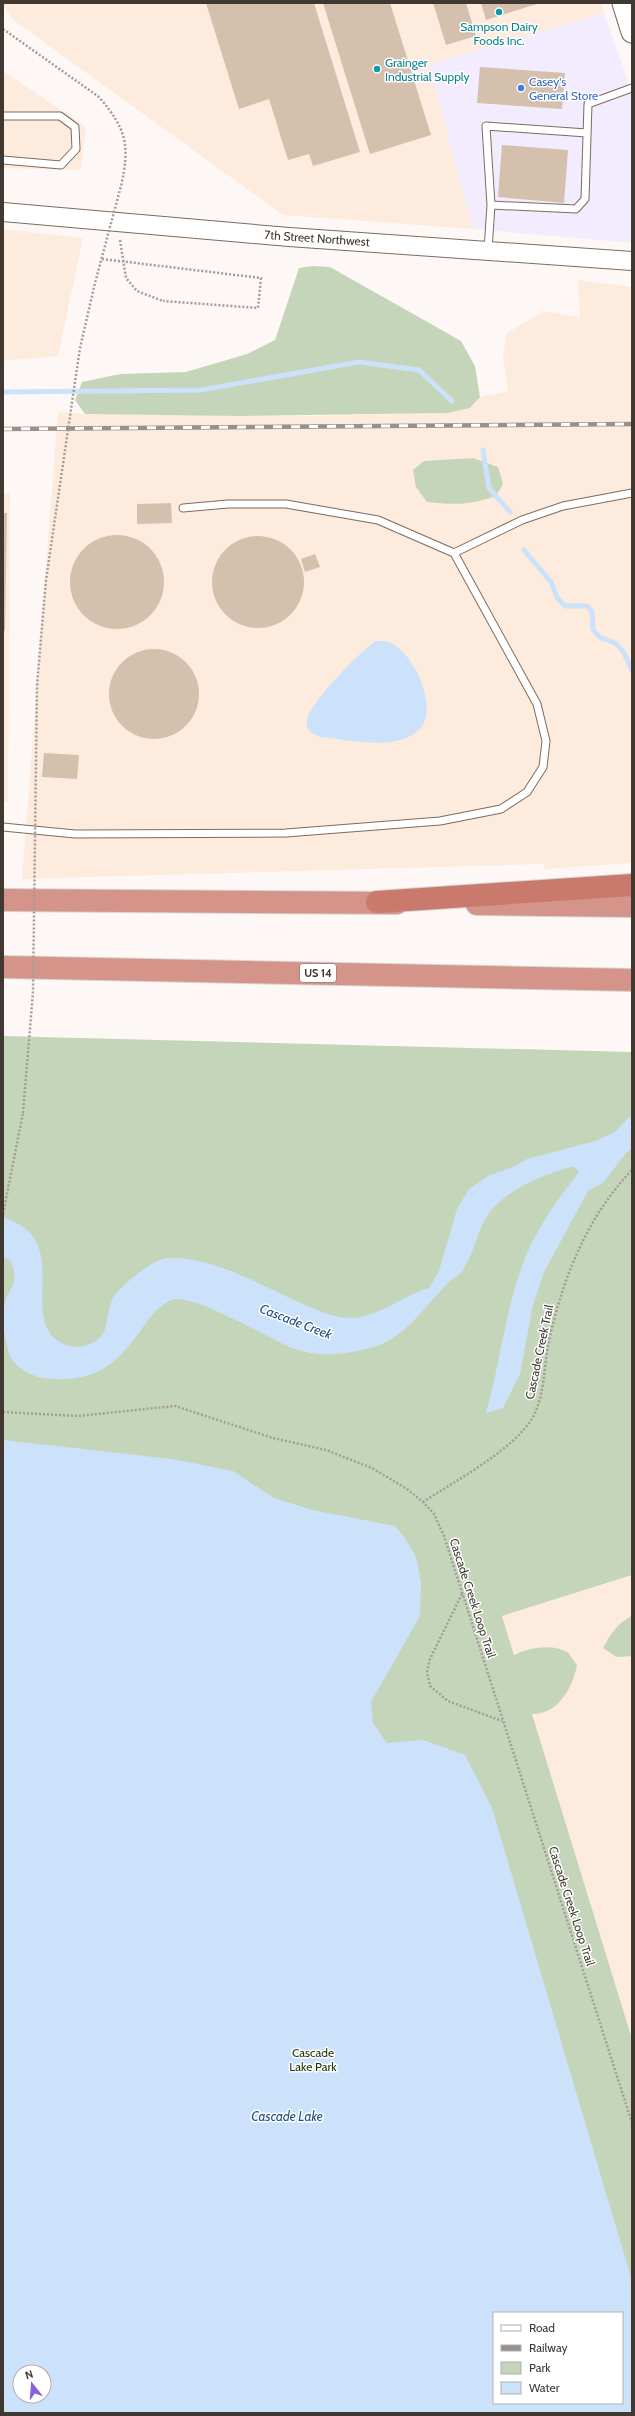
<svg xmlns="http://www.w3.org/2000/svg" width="635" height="2416" font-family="Cabin,sans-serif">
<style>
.commercial{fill:#f2ecfe}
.built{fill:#fdebde}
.green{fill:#c5d5b9;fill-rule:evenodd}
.water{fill:#cce2fa;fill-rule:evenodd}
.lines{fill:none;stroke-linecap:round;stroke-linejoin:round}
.stream{stroke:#cce2fa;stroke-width:5}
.building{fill:#d5bfad}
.service-casing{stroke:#7f6b5b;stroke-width:9}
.tertiary-casing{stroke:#7f6b5b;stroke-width:20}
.secondary-casing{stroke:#7f6b5b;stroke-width:23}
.trunk-casing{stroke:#d5d3d2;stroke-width:24}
.motorway-casing{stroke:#d5d3d2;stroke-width:24}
.path{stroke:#a39c97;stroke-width:2.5;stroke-dasharray:2 2;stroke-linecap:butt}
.service{stroke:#fff;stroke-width:7}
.tertiary{stroke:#fff;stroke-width:18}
.secondary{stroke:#fff;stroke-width:21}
.trunk{stroke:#d4948a;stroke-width:22}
.motorway{stroke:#c97a6c;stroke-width:22}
.rail-casing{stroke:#97908b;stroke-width:4.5}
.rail{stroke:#fff;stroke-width:3;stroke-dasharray:9;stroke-linecap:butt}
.path-bridge{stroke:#a39c97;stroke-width:2.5;stroke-dasharray:2 2;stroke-linecap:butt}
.culture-dot{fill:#0f9aa8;stroke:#fff;stroke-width:1.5}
.shop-dot{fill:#3f7fe0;stroke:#fff;stroke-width:1.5}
.labels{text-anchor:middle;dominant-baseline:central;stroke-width:3;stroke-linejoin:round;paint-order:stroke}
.shield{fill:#fff;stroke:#7a746f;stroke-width:1}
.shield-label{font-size:11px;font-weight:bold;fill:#413831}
.culture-label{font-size:12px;fill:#0d838f;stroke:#fff}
.shop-label{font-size:12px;fill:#366cbe;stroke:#fff;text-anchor:start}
.street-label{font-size:12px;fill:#413831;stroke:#fff}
.park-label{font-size:12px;fill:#1f3504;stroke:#fff}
.water-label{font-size:13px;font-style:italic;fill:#204f80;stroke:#fff}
</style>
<rect width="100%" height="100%" fill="#fdf8f5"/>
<!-- commercial -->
<path class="commercial" d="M604,13L632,92V243L473,229L428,65Z"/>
<!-- built -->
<path class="built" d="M3,3H601L604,13L429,65L473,229L283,215L12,19Z
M3,71L86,127L81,170L3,168Z
M3,229L83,238L58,356L3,361Z
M578,280L632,287V863L545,869L544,864L22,879L58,411L85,414L311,416L447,413L469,408L480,397L508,391L503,356L507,333L544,311L580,317Z
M3,493H10L8,802H3Z
M632,1575V2039L502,1616Z"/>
<!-- green -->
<path class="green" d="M313,266L330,267L461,341L475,366L480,397L470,408L447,413L242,416L85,414L75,400L82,382L120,374L186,372L247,354L275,340L299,268Z
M473,458L498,467L503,484L496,496C471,505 454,505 427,502L416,487L413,470L424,461Z
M3,1036L632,1052V1575L502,1616L514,1655C527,1648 553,1643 567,1652C571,1655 574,1662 577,1665C573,1687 558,1715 532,1714L632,2039V2413H3ZM494,2313H622V2403H494ZM20,2372H44V2396H20Z
M632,1616V1656L617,1657L603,1648C611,1634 617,1623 632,1616Z"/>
<!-- water -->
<path class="water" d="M376,641C380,641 387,641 391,643C414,653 440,710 419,730C415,734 405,739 400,740C378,747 343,739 320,737C312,734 305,730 307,720C310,703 360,651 376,641Z
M632,1114V1148L625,1154L603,1183L588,1191L544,1272L533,1305L520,1374L503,1408L486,1413C500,1364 505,1313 522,1266C534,1232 557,1200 579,1172L573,1166C544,1175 517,1185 495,1206C478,1223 476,1250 463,1270C460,1275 453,1278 448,1283C425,1306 406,1337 374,1347C348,1354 321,1358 295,1349C270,1340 191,1291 171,1300C154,1308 146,1324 135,1338C110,1372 85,1383 43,1378C31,1376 12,1366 9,1353C5,1338 0,1318 5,1302C12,1281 19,1286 11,1261L3,1257V1218C74,1237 19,1314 58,1341C65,1346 76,1348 84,1346C113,1339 103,1318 113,1298C121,1285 153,1259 168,1258C216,1256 268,1290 310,1307C324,1313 339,1319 354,1318C382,1315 402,1296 429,1288L439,1271L457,1209L469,1189L488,1176L513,1167L527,1159L595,1141L615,1132Z
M3,1440L172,1459L233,1471L274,1498L312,1510L395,1526L405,1538L416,1557L421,1582L420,1616L371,1702L373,1723L387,1743L423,1740L465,1755L492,1808L632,2281V2413H3ZM494,2313H622V2403H494ZM20,2372H44V2396H20Z"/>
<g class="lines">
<!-- stream -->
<path class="stream" d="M3,392L201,390L359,362L419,370L452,401
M483,450L489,488L510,512
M524,550L551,582L558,599L565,606H587L592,612L593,629L599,637L615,643L623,651L632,670"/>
</g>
<!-- building -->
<path class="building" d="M206,3H314L360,152L313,166L309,154L288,160L269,99L239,109Z
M323,3H390L431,135L370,154Z
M433,3H466L476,36L446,45Z
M481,3H540L486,20Z
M480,67L565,73L562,109L477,103Z
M502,145L568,150L564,203L498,197Z
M171,503L172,523L137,524V504Z
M3,513H7L5,631H3Z
M70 582a47 47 0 1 1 94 0a47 47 0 1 1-94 0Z
M212 582a46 46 0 1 1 92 0a46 46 0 1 1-92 0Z
M315,554L320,567L305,572L301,559Z
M109 694a45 45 0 1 1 90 0a45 45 0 1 1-90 0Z
M44,753L79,755L77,779L42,777Z"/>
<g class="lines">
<!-- service casing -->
<g class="service-casing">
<path id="service" d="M3,116H60L75,127L76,149L61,165L3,160
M491,205L486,126L587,133
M488,250L491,205L576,209L585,199L588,104L632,88
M454,553L522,520L563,506L632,493
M3,827L75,834L286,833L440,821L501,809L527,792L543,767L546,741L537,704L454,553L378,520L286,504H228L183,508"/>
</g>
<!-- tertiary casing -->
<g class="tertiary-casing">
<path id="tertiary" d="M3,212L289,237L632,261"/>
</g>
<!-- secondary casing -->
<g class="secondary-casing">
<path id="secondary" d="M623,3L632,32"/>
</g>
<!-- trunk casing -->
<g class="trunk-casing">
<path id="trunk" d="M3,900L397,903
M477,904L632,906
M3,967L632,980"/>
</g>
<!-- motorway casing -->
<g class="motorway-casing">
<path id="motorway" d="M377,902L632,885"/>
</g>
<!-- path -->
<path class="path" d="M3,29L99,97C127,130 130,145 121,186
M120,240L126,278L137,291L163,301
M3,1214L23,1113
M3,1412L78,1416L175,1406L273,1438L326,1450L372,1468L407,1489L423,1502L434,1514L444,1536L632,2123
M423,1502C455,1481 514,1450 533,1417C544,1396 544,1370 548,1346C561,1282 586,1218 632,1170
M462,1594L430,1659L427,1672L430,1686L448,1701L502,1721"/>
<!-- service -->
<use href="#service" class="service"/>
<!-- tertiary -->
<use href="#tertiary" class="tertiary"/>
<!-- secondary -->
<use href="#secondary" class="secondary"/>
<!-- trunk -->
<use href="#trunk" class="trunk"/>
<!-- motorway -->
<use href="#motorway" class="motorway"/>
<!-- rail casing -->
<g class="rail-casing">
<path id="rail" d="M3,429L632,424"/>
</g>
<!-- rail -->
<use href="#rail" class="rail"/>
<!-- path-bridge -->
<path class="path-bridge" d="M102,259L261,278L258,308L163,301
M23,1113L33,992L37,685L46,580L80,348L95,283L121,186"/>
</g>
<!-- markers -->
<g class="culture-dot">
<circle cx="499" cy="12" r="4"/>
<circle cx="377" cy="69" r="4"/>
</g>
<circle class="shop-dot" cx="521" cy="88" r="4"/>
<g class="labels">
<!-- shield labels -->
<rect class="shield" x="300" y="964" width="36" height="18" rx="3"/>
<g class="shield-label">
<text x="318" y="973">US 14</text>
</g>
<!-- culture labels -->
<g class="culture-label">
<text x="499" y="26">Sampson Dairy<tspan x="499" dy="14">Foods Inc.</tspan></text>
<text x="385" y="62" text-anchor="start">Grainger<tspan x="385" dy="14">Industrial Supply</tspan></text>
</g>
<!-- shop labels -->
<g class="shop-label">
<text x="529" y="81">Casey's<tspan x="529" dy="14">General Store</tspan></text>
</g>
<!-- street labels -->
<g class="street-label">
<text transform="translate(317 238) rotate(4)">7th Street Northwest</text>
<text transform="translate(539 1352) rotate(-78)">Cascade Creek Trail</text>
<text transform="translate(473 1598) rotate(72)">Cascade Creek Loop Trail</text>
<text transform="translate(572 1906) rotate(72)">Cascade Creek Loop Trail</text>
</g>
<!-- park labels -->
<g class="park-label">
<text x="313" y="2052">Cascade<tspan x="313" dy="14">Lake Park</tspan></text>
</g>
<!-- water labels -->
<g class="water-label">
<text transform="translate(296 1321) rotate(21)">Cascade Creek</text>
<text x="287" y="2116">Cascade Lake</text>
</g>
</g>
<!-- border -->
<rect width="635" height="2416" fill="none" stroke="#413831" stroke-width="8"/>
<!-- legend -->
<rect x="493" y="2312" width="130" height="92" fill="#ffffff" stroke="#b3afad"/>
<rect x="501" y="2325" width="20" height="6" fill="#ffffff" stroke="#b3afad"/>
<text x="529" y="2332" font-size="12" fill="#413831">Road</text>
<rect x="501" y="2345" width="20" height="6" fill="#97908b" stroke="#b3afad"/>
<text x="529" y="2352" font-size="12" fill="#413831">Railway</text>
<rect x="501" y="2362" width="20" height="12" fill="#c5d5b9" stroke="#b3afad"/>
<text x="529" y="2372" font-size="12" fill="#413831">Park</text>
<rect x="501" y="2382" width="20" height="12" fill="#cce2fa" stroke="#b3afad"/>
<text x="529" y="2392" font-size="12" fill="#413831">Water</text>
<!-- north arrow -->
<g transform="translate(32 2384) rotate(343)"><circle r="19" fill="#ffffff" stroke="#b3afad"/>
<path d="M0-3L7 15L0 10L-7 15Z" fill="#8961dc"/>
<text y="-6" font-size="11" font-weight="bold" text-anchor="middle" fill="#413831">N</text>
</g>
</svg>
